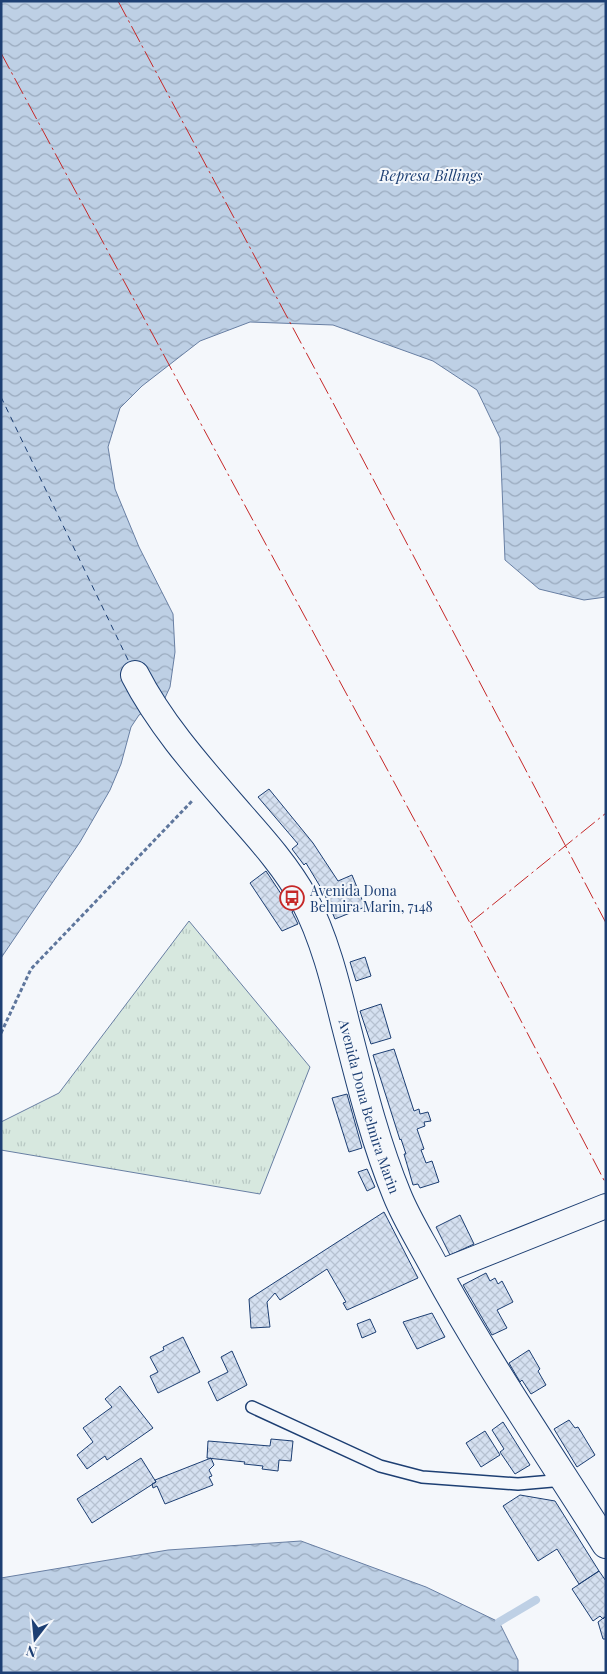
<svg xmlns="http://www.w3.org/2000/svg" width="607" height="1674" font-family="'Playfair Display',serif">
<style>
.grass{fill:url(#grass-tufts);stroke:#687fa3}
.water{fill:url(#water-waves);stroke:#687fa3}
.lines{fill:none;stroke-linecap:round;stroke-linejoin:round}
.stream{stroke:#bed0e5;stroke-width:8}
.ferry{stroke:#1d3f73;stroke-width:1;stroke-dasharray:6 5;stroke-linecap:butt}
.building{fill:url(#building-cross-hatch);stroke:#1d3f73}
.service-casing{stroke:#1d3f73;stroke-width:14}
.minor-casing{stroke:#1d3f73;stroke-width:26}
.secondary-casing{stroke:#1d3f73;stroke-width:30}
.path{stroke:#5e769c;stroke-width:3;stroke-dasharray:4 2.5;stroke-linecap:butt}
.service{stroke:#f4f7fb;stroke-width:11}
.minor{stroke:#f4f7fb;stroke-width:24}
.secondary{stroke:#f4f7fb;stroke-width:28}
.power{stroke:#c62828;stroke-width:1;stroke-dasharray:18 4 2.5 4;stroke-linecap:butt}
.labels{text-anchor:middle;dominant-baseline:central;stroke-width:4;stroke-linejoin:round;paint-order:stroke}
.poi-label{font-size:14px;fill:#1d3f73;stroke:#f4f7fb;text-anchor:start}
.street-label{font-size:14px;fill:#1d3f73;stroke:#f4f7fb}
.water-label{font-size:15px;font-style:italic;fill:#1d3f73;stroke:#f4f7fb}
</style>
<defs>
<pattern id="grass-tufts" width="24" height="20" patternUnits="userSpaceOnUse" patternTransform="scale(1.25)"><rect width="24" height="20" fill="#d7e8df"/><path d="M3 7l-1-3M5 7V3M7 7l1-3M15 17l-1-3M17 17v-4M19 17l1-3" fill="none" stroke="#b8c8c3"/></pattern>
<pattern id="water-waves" width="16" height="10" patternUnits="userSpaceOnUse" patternTransform="scale(1.25)"><rect width="16" height="10" fill="#bed0e5"/><path d="M0 5q4-4 8 0t8 0" fill="none" stroke="#9aaabe"/></pattern>
<pattern id="building-cross-hatch" width="8" height="8" patternUnits="userSpaceOnUse" patternTransform="scale(1.25)"><rect width="8" height="8" fill="#d5e0f0"/><path d="M0 0l8 8M0 8l8-8" fill="none" stroke="#b6c1d1"/></pattern>
</defs>
<rect width="100%" height="100%" fill="#f4f7fb"/>
<!-- grass -->
<path class="grass" d="M189,921L310,1067L260,1194L1,1150V1122L59,1093Z"/>
<!-- water -->
<path class="water" d="M1,1H606V597L584,600L539,589L505,560L500,438L477,390L433,361L333,325L250,322L200,341L142,386L120,408L108,447L115,489L139,547L173,614L175,652L170,687L164,700L139,715L131,727L121,764L110,790L80,842L1,958Z
M301,1541L426,1587L499,1622L518,1660V1673H1V1578L168,1550Z"/>
<g class="lines">
<!-- stream -->
<path class="stream" d="M499,1622L536,1600"/>
<!-- ferry -->
<path class="ferry" d="M1,397L129,662"/>
</g>
<!-- building -->
<path class="building" d="M269,789L313,843L338,881L352,875L365,907L335,919L324,893L306,863L304,865L292,849L298,844L258,797Z
M266,871L293,912H292L298,924L282,931L250,883Z
M365,957L371,976L356,981L350,962Z
M381,1004L391,1038L371,1044L360,1011Z
M394,1049L414,1111L419,1109L420,1114L428,1112L431,1121L424,1122L425,1126L417,1129L424,1149L421,1150L426,1163L432,1161L439,1182L420,1188L418,1184L413,1185L404,1154H406L401,1139L400,1140L373,1055Z
M347,1094L362,1148L349,1152L332,1098Z
M367,1169L375,1187L367,1191L358,1172Z
M384,1212L418,1278L347,1310L343,1303L346,1302L327,1269L280,1300L275,1293L267,1302L270,1327L251,1328L249,1299Z
M460,1215L474,1244L450,1255L436,1227Z
M486,1273L490,1281L495,1278L498,1284L502,1281L513,1302L497,1310L507,1328L492,1335L463,1285Z
M432,1313L445,1337L417,1349L403,1322Z
M370,1319L376,1332L362,1338L357,1324Z
M183,1337L200,1372L158,1393L150,1376L158,1372L150,1357L164,1350L163,1347Z
M529,1350L540,1369L538,1371L546,1385L531,1394L522,1380L520,1382L509,1363Z
M232,1351L247,1385L217,1401L208,1382L228,1372L221,1357Z
M120,1386L153,1428L107,1460L105,1456L87,1469L77,1455L93,1442L83,1428L112,1407L105,1399Z
M569,1420L575,1428L578,1427L595,1455L577,1467L554,1429Z
M503,1422L530,1465L515,1474L500,1452L504,1449L492,1430Z
M485,1431L500,1455L481,1467L466,1443Z
M271,1439L293,1441L291,1461L279,1460L278,1471L262,1469L263,1466L244,1464L245,1462L207,1458L208,1441L270,1446Z
M141,1458L156,1482L92,1523L77,1499Z
M211,1458L214,1465L209,1470L212,1476L209,1477L213,1485L165,1504L157,1486L153,1488L152,1484L156,1482L155,1480Z
M520,1495L555,1501L599,1571L579,1584L557,1549L538,1561L503,1506Z
M599,1571L606,1581V1616L603,1619L600,1616L593,1621L572,1589Z
M606,1616V1639H603L598,1622Z"/>
<g class="lines">
<!-- service casing -->
<g class="service-casing">
<path id="service" d="M252,1407L380,1466L422,1477L518,1484L564,1480"/>
</g>
<!-- minor casing -->
<g class="minor-casing">
<path id="minor" d="M438,1273L606,1206"/>
</g>
<!-- secondary casing -->
<g class="secondary-casing">
<g id="secondary">
<path id="s1" d="M135,675C161,726 202,771 240,815C263,841 287,868 304,899C324,937 335,981 345,1022C360,1080 374,1139 397,1195C407,1220 422,1243 434,1266C486,1362 548,1452 606,1544"/>
</g>
</g>
<!-- path -->
<path class="path" d="M1,1033L31,969L193,800"/>
<!-- service -->
<use href="#service" class="service"/>
<!-- minor -->
<use href="#minor" class="minor"/>
<!-- secondary -->
<use href="#secondary" class="secondary"/>
<!-- power -->
<path class="power" d="M118,1L339,414L606,923
M1,53L470,923L606,1184
M470,923L606,813"/>
</g>
<!-- icons -->
<defs>
<g id="bus-ring" transform="scale(1.25)"><circle r="9.5" fill="#f4f7fb" stroke="#c62828" stroke-width="1.5"/><path d="M-5-6H5V4H4V6H2V4H-2V6H-4V4H-5ZM-3.5-4V0h7V-4ZM-3.5 1.2v1.5H-2V1.2ZM2 1.2v1.5H3.5V1.2Z" fill="#c62828"/></g>
</defs>
<g fill-rule="evenodd">
<use href="#bus-ring" x="292" y="898"/>
</g>
<g class="labels">
<!-- poi labels -->
<g class="poi-label">
<text x="310" y="890">Avenida Dona<tspan x="310" dy="16">Belmira Marin, 7148</tspan></text>
</g>
<!-- street labels -->
<g class="street-label">
<text stroke="none"><textPath href="#s1" startOffset="499">Avenida Dona Belmira Marin</textPath></text>
</g>
<!-- water labels -->
<g class="water-label">
<text x="431" y="175">Represa Billings</text>
</g>
</g>
<!-- border -->
<rect width="607" height="1674" fill="none" stroke="#1d3f73" stroke-width="5"/>
<!-- north arrow -->
<g transform="translate(35 1639) rotate(196)" stroke="#f4f7fb" stroke-width="4" paint-order="stroke">
<path d="M0-4L9 19L0 12L-9 19Z" fill="#1d3f73"/>
<text y="-8" font-size="14" font-weight="bold" text-anchor="middle" fill="#1d3f73">N</text>
</g>
</svg>
